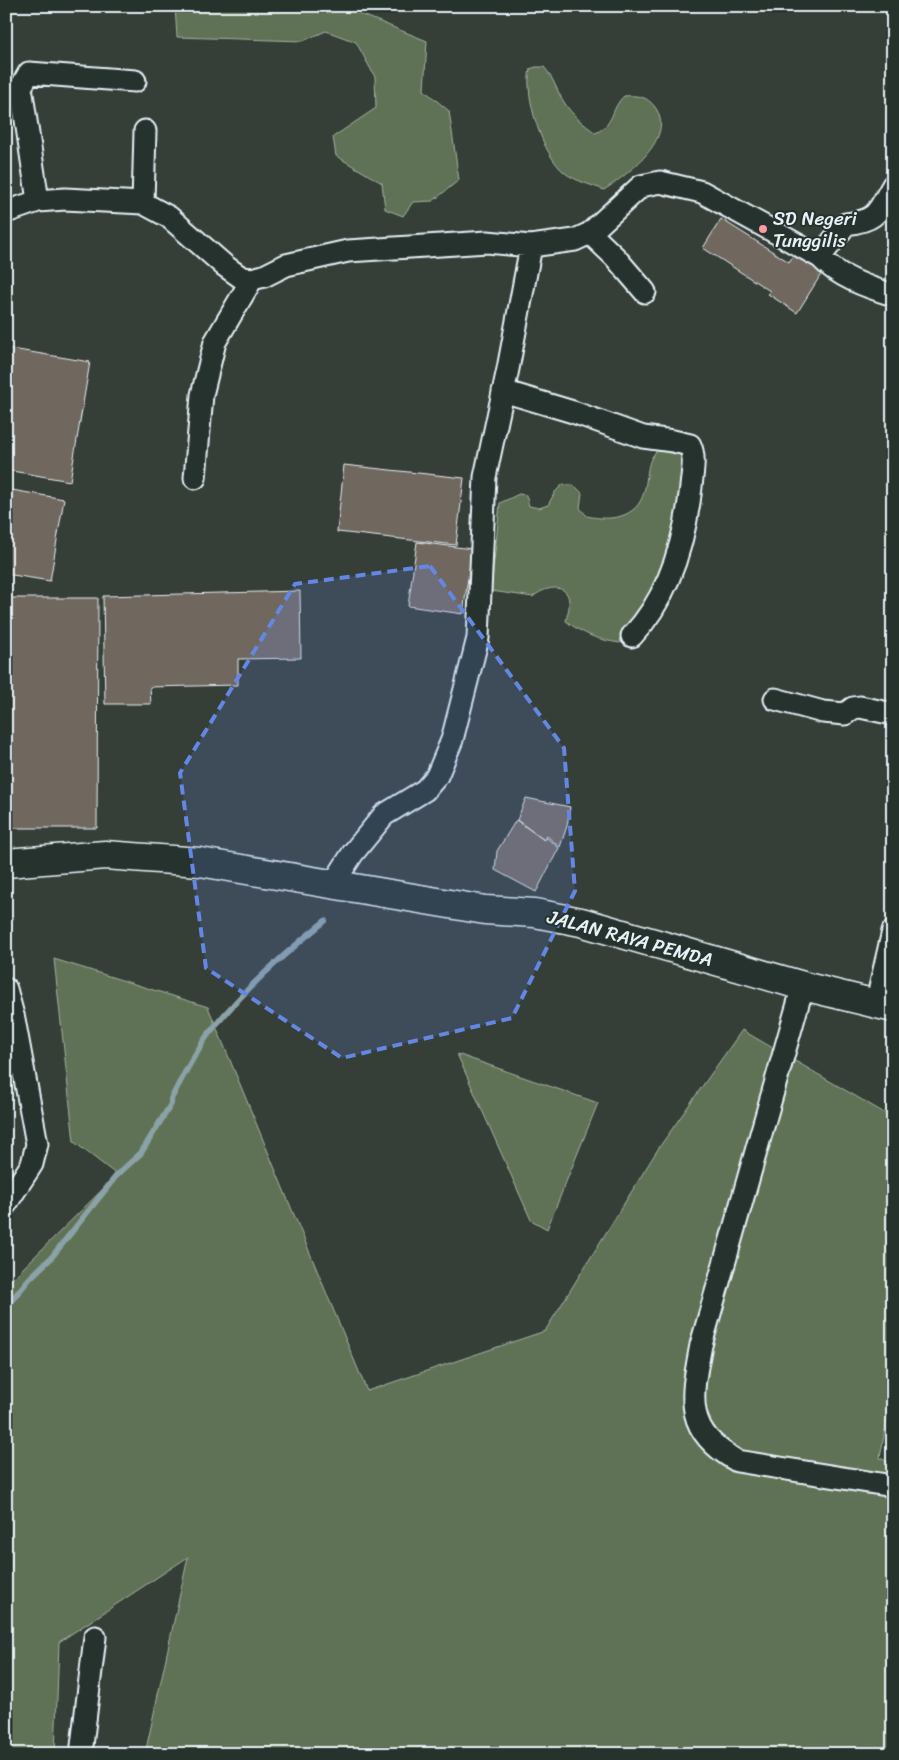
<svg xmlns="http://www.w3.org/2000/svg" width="899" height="1760" font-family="Sriracha,sans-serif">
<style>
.green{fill:#617254;stroke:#a4b2a6}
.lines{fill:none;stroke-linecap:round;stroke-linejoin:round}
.stream{stroke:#8aa2a8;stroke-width:6}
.building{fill:#70685f;stroke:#e8f1f8}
.minor-casing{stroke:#e8f1f8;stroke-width:25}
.secondary-casing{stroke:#e8f1f8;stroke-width:31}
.minor{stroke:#26332d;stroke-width:21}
.secondary{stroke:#26332d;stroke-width:28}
.marked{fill:#6487e3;fill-opacity:0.2;stroke:#6487e3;stroke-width:4;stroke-dasharray:10 6;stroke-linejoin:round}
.poi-dot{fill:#ff9aa2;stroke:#26332d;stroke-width:2}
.labels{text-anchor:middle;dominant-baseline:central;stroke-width:4;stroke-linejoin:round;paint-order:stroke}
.poi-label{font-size:19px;fill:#e8f1f8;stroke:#26332d;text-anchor:start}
.street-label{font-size:19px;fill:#e8f1f8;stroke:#26332d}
</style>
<rect width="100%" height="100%" fill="#353e37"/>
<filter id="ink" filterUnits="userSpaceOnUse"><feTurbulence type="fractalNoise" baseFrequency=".02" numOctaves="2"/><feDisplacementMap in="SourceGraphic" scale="10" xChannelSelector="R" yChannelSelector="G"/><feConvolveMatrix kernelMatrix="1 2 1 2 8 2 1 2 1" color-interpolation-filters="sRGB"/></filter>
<g filter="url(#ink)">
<!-- green -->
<path class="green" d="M175,6H350L358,13L427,41L424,90L449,111L459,180L433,201L413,202L403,216L385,209L382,183L336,156L333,137L376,108L375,77L356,42L326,31L303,41L177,37Z
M536,67H544C554,78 556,90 564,102C571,114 584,125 596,133C616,122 610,109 624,96C637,95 647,96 655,107C677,138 628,174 604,190C592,185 575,181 565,173C542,155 524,96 530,69Z
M668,443L684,444L690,492L651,613L620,643C599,640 584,635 566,621C567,615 570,607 569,601C567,581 542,588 533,597L491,591L500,503L519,494L526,495L529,506L539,508L548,505L555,492L563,484L575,486L582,493L580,508L587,516C609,521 637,519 644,492C650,469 644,456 668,443Z
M54,959L208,1007L367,1391L545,1331L658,1149L742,1030L893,1118V1384L880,1458L893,1464V1754H145L188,1557L59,1642L55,1754H6V1285L117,1175L74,1142Z
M457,1054L598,1103L547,1229L531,1220Z"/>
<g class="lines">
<!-- stream -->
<path class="stream" d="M6,1307L30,1278L51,1258L117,1175L141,1153L171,1104V1099C182,1078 193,1056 207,1036C241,992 281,956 325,921"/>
</g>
<!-- building -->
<path class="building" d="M721,219L789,262L797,250L825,268L797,313L768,294L770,291L703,248Z
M6,348L90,362L70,481L6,470Z
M344,465L464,478L456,545L337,532Z
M6,489L64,499L50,581L6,574Z
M417,542L472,549L463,614L408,606Z
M300,591L301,658L238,659V685L150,687L151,704H105L103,596Z
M6,598H98L97,828H11V798H6Z
M526,798L570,807L567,826L560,847L547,836L544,840L517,820Z
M516,820L544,840L547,838L559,848L536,892L495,870L497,851Z"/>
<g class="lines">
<!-- minor casing -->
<g class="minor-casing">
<path id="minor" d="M38,201L21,87L29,73L135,81
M143,203L145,131
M6,212L38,201L65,199L143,203L169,217L225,266L242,278L252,279L264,276L286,265L348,251L487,242L531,246L575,240L590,233L641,186L660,182L702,192L820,257C838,277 867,287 893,295
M590,233L615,257L645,292
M820,257L846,224C879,220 877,212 893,185
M503,391L573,412L643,437L673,441L690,445C696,458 692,474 691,487C685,540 669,597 632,636
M195,478L202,395L215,342L252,279
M775,699L823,712L845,714L853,708L860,707L893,714
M333,884L353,853L384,815L425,790L437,776L452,740L478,638L485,477L508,369L531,246
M803,986L701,1345C691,1398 683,1430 737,1461L893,1486
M6,989L14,1019L37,1144L32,1164L6,1204
M876,1005L893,931
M81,1754L95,1637"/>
</g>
<!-- secondary casing -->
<g class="secondary-casing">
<path id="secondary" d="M6,863L105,855L200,862L485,910L535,913L581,922L803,986L893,1008"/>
</g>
<!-- minor -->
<use href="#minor" class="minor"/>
<!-- secondary -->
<use href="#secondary" class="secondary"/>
</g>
</g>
<!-- marked area -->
<path class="marked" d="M430,566L564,748L575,891L512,1018L342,1058L206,968L180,773L295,584Z"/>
<!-- markers -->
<circle class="poi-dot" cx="763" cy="229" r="5"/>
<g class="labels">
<!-- poi labels -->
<g class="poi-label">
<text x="773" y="218">SD Negeri<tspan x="773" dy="22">Tunggilis</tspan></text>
</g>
<!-- street labels -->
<g class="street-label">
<text transform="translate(630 938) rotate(15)">JALAN RAYA PEMDA</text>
</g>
</g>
<!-- margin -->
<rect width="899" height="1760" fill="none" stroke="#26332d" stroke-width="25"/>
<rect x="12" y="12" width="874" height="1735" fill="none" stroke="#e8f1f8" stroke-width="2" filter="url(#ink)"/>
</svg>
